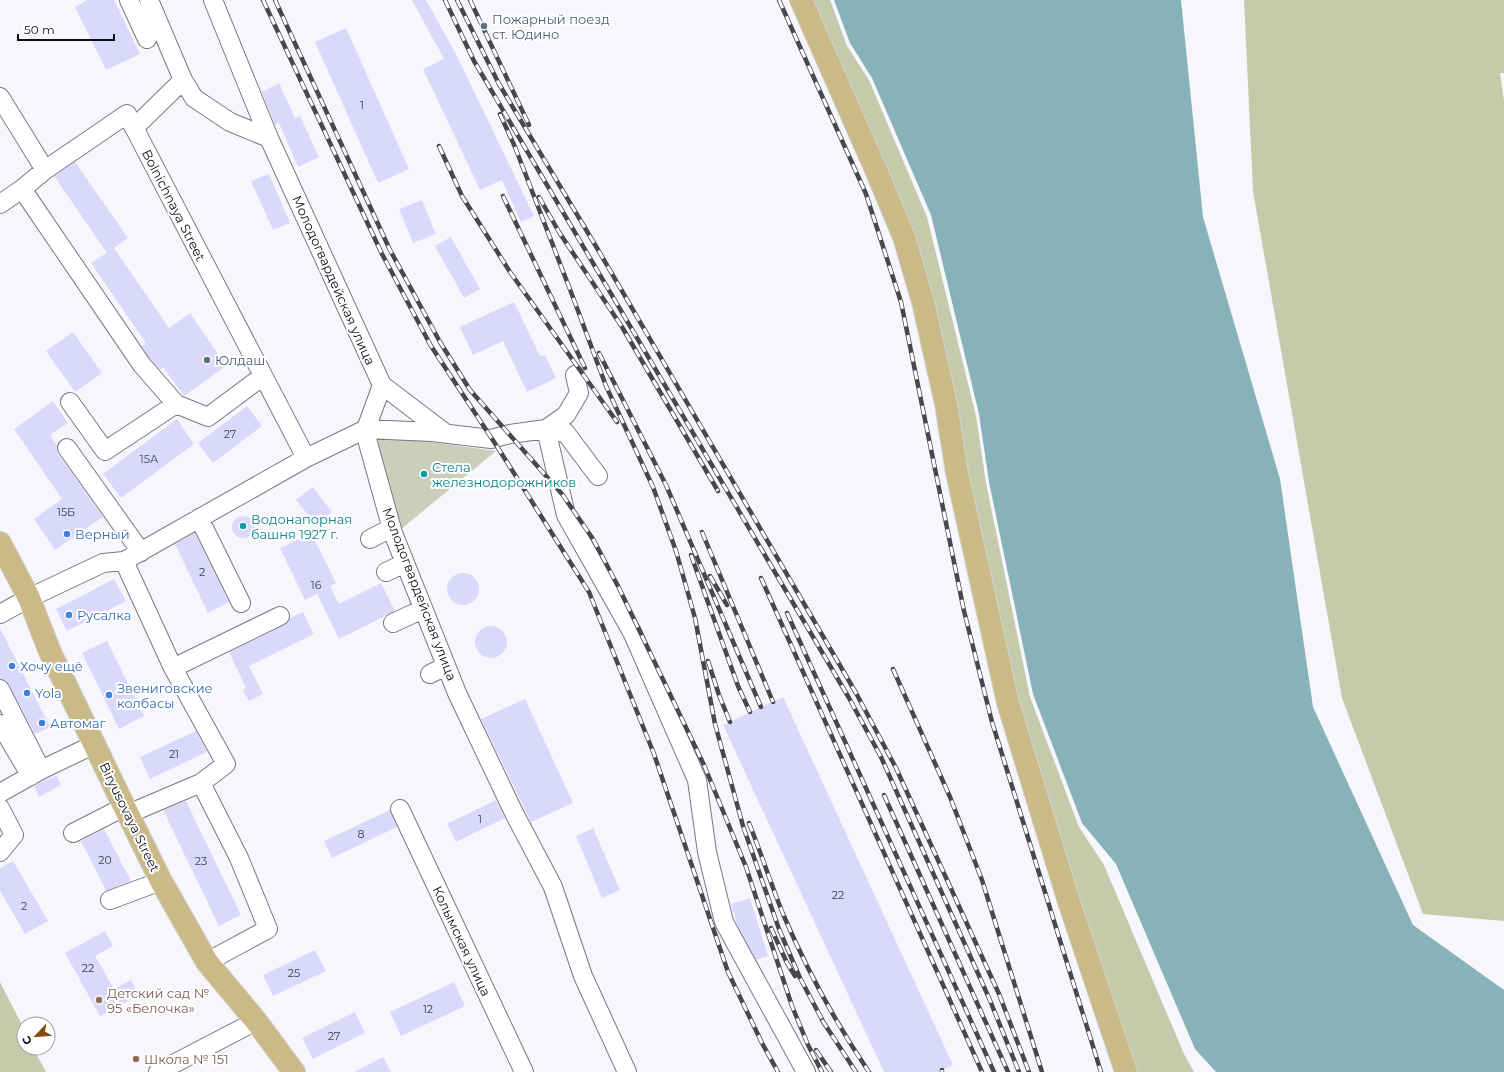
<svg xmlns="http://www.w3.org/2000/svg" width="1504" height="1072" font-family="Montserrat,sans-serif">
<style>
.green{fill:#cacfba}
.forest{fill:#c3cbaa}
.water{fill:#88b2b9}
.building{fill:#dbd9fb}
.lines{fill:none;stroke-linecap:round;stroke-linejoin:round}
.minor-casing{stroke:#7a7687;stroke-width:20}
.major-casing{stroke:#d4d3d5;stroke-width:24}
.minor{stroke:#fff;stroke-width:18}
.major{stroke:#caba88;stroke-width:22}
.rail-casing{stroke:#48474e;stroke-width:4.5}
.rail{stroke:#fff;stroke-width:3;stroke-dasharray:9;stroke-linecap:butt}
.service-dot{fill:#5c6f8a;stroke:#fff;stroke-width:1.5}
.culture-dot{fill:#0f9aa8;stroke:#fff;stroke-width:1.5}
.shop-dot{fill:#3f7fe0;stroke:#fff;stroke-width:1.5}
.education-dot{fill:#8d6e63;stroke:#fff;stroke-width:1.5}
.labels{text-anchor:middle;dominant-baseline:central;stroke-width:4;stroke-linejoin:round;paint-order:stroke}
.number-label{font-size:11px;fill:#41404d}
.service-label{font-size:13px;fill:#4e5e75;stroke:#fff;text-anchor:start}
.street-label{font-size:13px;fill:#0e0d13;stroke:#fff}
.culture-label{font-size:13px;fill:#0d838f;stroke:#fff;text-anchor:start}
.shop-label{font-size:13px;fill:#366cbe;stroke:#fff;text-anchor:start}
.education-label{font-size:13px;fill:#785e54;stroke:#fff;text-anchor:start}
</style>
<rect width="100%" height="100%" fill="#f7f6fd"/>
<!-- green -->
<path class="green" d="M387,436L496,451L400,530L377,442L381,438Z"/>
<!-- forest -->
<path class="forest" d="M812,0H830L847,46L869,80L927,217L976,416L986,483L1030,697L1079,827L1104,865L1184,1054L1194,1072H1137L1134,1065L1078,899L1016,701L912,235L885,163Z
M1244,0H1504V73H1500L1504,101V921L1423,914L1342,698L1253,191Z
M0,982L24,1029V1048H33L46,1072H0Z"/>
<!-- water -->
<path class="water" d="M834,0H1181L1203,217L1280,479L1313,707L1413,925L1504,990V1072H1216L1195,1049L1116,864L1082,823L1033,694L989,482L979,414L931,215L872,78L850,43Z"/>
<!-- building -->
<path class="building" d="M87,0H114L140,54L106,70L75,7Z
M412,0H426L457,56L534,216L521,222L502,180L480,190L423,69L444,59Z
M346,28L409,169L378,183L315,42Z
M279,83L295,118L300,116L319,157L298,167L279,123L275,125L262,92Z
M75,162L128,238L107,253L54,176Z
M269,174L290,223L273,230L251,181Z
M422,200L436,234L413,243L399,209Z
M451,237L480,289L464,298L435,246Z
M114,248L169,328L190,313L226,366L184,396L163,367L160,370L150,359L142,346L146,343L91,263Z
M514,302L540,356L545,355L556,378L527,392L503,341L473,355L460,327Z
M73,332L102,373L75,392L46,351Z
M53,401L68,423L50,435L57,446L58,454L103,517L55,550L34,519L62,499L14,429Z
M247,406L262,426L213,463L198,443Z
M177,419L194,444L121,498L103,474Z
M313,487L332,512L316,525L296,500Z
M232 527a11 11 0 1 1 22 0a11 11 0 1 1-22 0Z
M195,533L229,602L208,613L175,544Z
M311,533L336,583L330,586L339,604L381,583L395,611L339,639L317,594L305,600L280,548Z
M447 589a16 16 0 1 1 32 0a16 16 0 1 1-32 0Z
M114,579L126,601L67,631L56,609Z
M303,612L314,634L249,666L263,694L249,701L243,690L246,688L229,652L285,625L288,622L290,618Z
M475 642a16 16 0 1 1 32 0a16 16 0 1 1-32 0Z
M0,628L50,727L35,734L9,684L5,680L0,679Z
M107,641L144,716L119,729L82,653Z
M783,697L953,1065L938,1072H884L723,725Z
M525,699L573,803L531,822L481,719Z
M196,731L207,752L150,779L140,757Z
M56,775L61,785L39,797L34,786Z
M496,800L505,818L456,842L447,824Z
M186,801L241,915L219,926L163,810Z
M390,810L397,827L332,858L324,841Z
M593,828L620,890L602,898L576,836Z
M104,829L131,881L106,891L81,841Z
M13,861L48,921L25,934L0,891V868Z
M750,898L768,956L756,960L737,924L731,904Z
M105,931L113,946L95,956L114,989L131,980L139,995L100,1016L65,953Z
M315,950L326,971L273,996L263,975Z
M454,982L465,1006L401,1036L390,1012Z
M355,1012L365,1033L313,1059L302,1038Z
M383,1057L391,1072H354Z"/>
<g class="lines">
<!-- minor casing -->
<g class="minor-casing">
<path id="minor" d="M129,0L147,39
M149,0L183,80L194,98L230,122L269,138
M213,0L269,138L382,385L366,429L368,443L393,533L457,693L514,813L553,887L583,976L627,1072
M0,97L45,170L127,114L306,458
M134,128L183,80
M45,170L22,189L142,365L176,404L208,417L263,376
M0,204L22,189
M382,385L445,433
M70,402L105,451L176,404
M546,429L566,515L632,632L697,780L707,852L724,922L806,1072
M546,429L566,415L579,393L575,375
M67,448L141,552
M199,518L241,603
M370,539L391,528
M124,561L173,668L280,616
M386,572L405,563
M0,614L29,598L103,563L124,561L306,458L366,429L432,432L491,439L510,434L546,429L565,432L598,476
M393,623L423,609
M173,668L226,764L201,783L239,858L268,929L207,962
M430,674L446,666
M0,689L41,770
M0,724L31,776
M0,793L41,770L95,744
M0,808L14,835L0,852
M400,809L524,1072
M128,814L201,783
M73,833L124,807
M110,900L161,881
M158,1072L256,1021"/>
</g>
<!-- major casing -->
<g class="major-casing">
<path id="major" d="M801,0L876,170L904,237L923,302L946,404L957,473L1008,703L1069,902L1126,1072
M0,543L29,598L50,652L122,802L161,881L207,962L256,1021L294,1072"/>
</g>
<!-- minor -->
<use href="#minor" class="minor"/>
<!-- major -->
<use href="#major" class="major"/>
<!-- rail casing -->
<g class="rail-casing">
<path id="rail" d="M263,0L382,254L431,346L498,448L589,592L654,754L728,972L762,1043L778,1072
M275,0L390,250L440,342L470,390L562,494L593,539L619,588L704,765L746,867L792,1006L808,1045L822,1072
M445,0L474,61L849,698L881,757L989,998L1019,1072
M457,0L499,84L597,248L856,693L896,768L999,994L1029,1072
M470,0L529,125
M779,0L866,194L901,302L964,611L992,722L1101,1072
M500,114L515,147L571,292L606,386L653,487L676,551L695,618L715,724L743,826L779,929L800,978L825,1025
M439,146L462,196L510,272L617,422
M503,196L585,368
M539,197L559,232L622,327L718,491
M599,353L666,485L761,707
M702,532L773,702
M691,555L738,686L750,712
M710,576L727,605
M761,578L982,1072
M787,613L994,1072
M708,661L719,695L730,722
M893,669L950,797L982,880L1042,1072
M884,795L1008,1072
M749,823C761,853 771,884 783,914C807,970 835,1022 869,1072
M771,928L787,963L795,976
M822,1020L856,1072
M816,1050L831,1072
M942,1070V1072"/>
</g>
<!-- rail -->
<use href="#rail" class="rail"/>
</g>
<!-- markers -->
<g class="service-dot">
<circle cx="484" cy="26" r="4"/>
<circle cx="207" cy="360" r="4"/>
</g>
<g class="culture-dot">
<circle cx="424" cy="474" r="4"/>
<circle cx="243" cy="526" r="4"/>
</g>
<g class="shop-dot">
<circle cx="67" cy="534" r="4"/>
<circle cx="69" cy="615" r="4"/>
<circle cx="12" cy="666" r="4"/>
<circle cx="27" cy="693" r="4"/>
<circle cx="109" cy="695" r="4"/>
<circle cx="42" cy="723" r="4"/>
</g>
<g class="education-dot">
<circle cx="99" cy="1000" r="4"/>
<circle cx="136" cy="1059" r="4"/>
</g>
<g class="labels">
<!-- number labels -->
<g class="number-label">
<text x="362" y="105">1</text>
<text x="230" y="434">27</text>
<text x="149" y="459">15А</text>
<text x="66" y="512">15Б</text>
<text x="202" y="572">2</text>
<text x="316" y="585">16</text>
<text x="174" y="754">21</text>
<text x="480" y="819">1</text>
<text x="361" y="834">8</text>
<text x="105" y="860">20</text>
<text x="201" y="861">23</text>
<text x="838" y="895">22</text>
<text x="24" y="906">2</text>
<text x="88" y="968">22</text>
<text x="294" y="973">25</text>
<text x="428" y="1009">12</text>
<text x="334" y="1036">27</text>
</g>
<!-- service labels -->
<g class="service-label">
<text x="492" y="19">Пожарный поезд<tspan x="492" dy="15">ст. Юдино</tspan></text>
<text x="215" y="360">Юлдаш</text>
</g>
<!-- street labels -->
<g class="street-label">
<text transform="translate(174 205) rotate(63)">Bolnichnaya Street</text>
<text transform="translate(334 280) rotate(66)">Молодогвардейская улица</text>
<text transform="translate(420 594) rotate(69)">Молодогвардейская улица</text>
<text transform="translate(130 817) rotate(64)">Biryusovaya Street</text>
<text transform="translate(462 941) rotate(65)">Колымская улица</text>
</g>
<!-- culture labels -->
<g class="culture-label">
<text x="432" y="467">Стела<tspan x="432" dy="15">железнодорожников</tspan></text>
<text x="251" y="519">Водонапорная<tspan x="251" dy="15">башня 1927 г.</tspan></text>
</g>
<!-- shop labels -->
<g class="shop-label">
<text x="75" y="534">Верный</text>
<text x="77" y="615">Русалка</text>
<text x="20" y="666">Хочу ещё</text>
<text x="117" y="688">Звениговские<tspan x="117" dy="15">колбасы</tspan></text>
<text x="35" y="693">Yola</text>
<text x="50" y="723">Автомаг</text>
</g>
<!-- education labels -->
<g class="education-label">
<text x="107" y="993">Детский сад №<tspan x="107" dy="15">95 «Белочка»</tspan></text>
<text x="144" y="1059">Школа № 151</text>
</g>
</g>
<!-- north arrow -->
<g transform="translate(36 1036) rotate(244)"><circle r="19" fill="#ffffff" stroke="#9f9ea1"/>
<path d="M0-3L7 15L0 10L-7 15Z" fill="#8a4b10"/>
<text y="-6" font-size="11" font-weight="bold" text-anchor="middle" fill="#0e0d13">С</text>
</g>
<!-- scale -->
<path d="M18 34v6h96v-6" fill="none" stroke="#0e0d13" stroke-width="2"/>
<text x="24" y="34" font-size="12" fill="#0e0d13" stroke="#ffffff" stroke-width="3" paint-order="stroke">50 m</text>
</svg>
